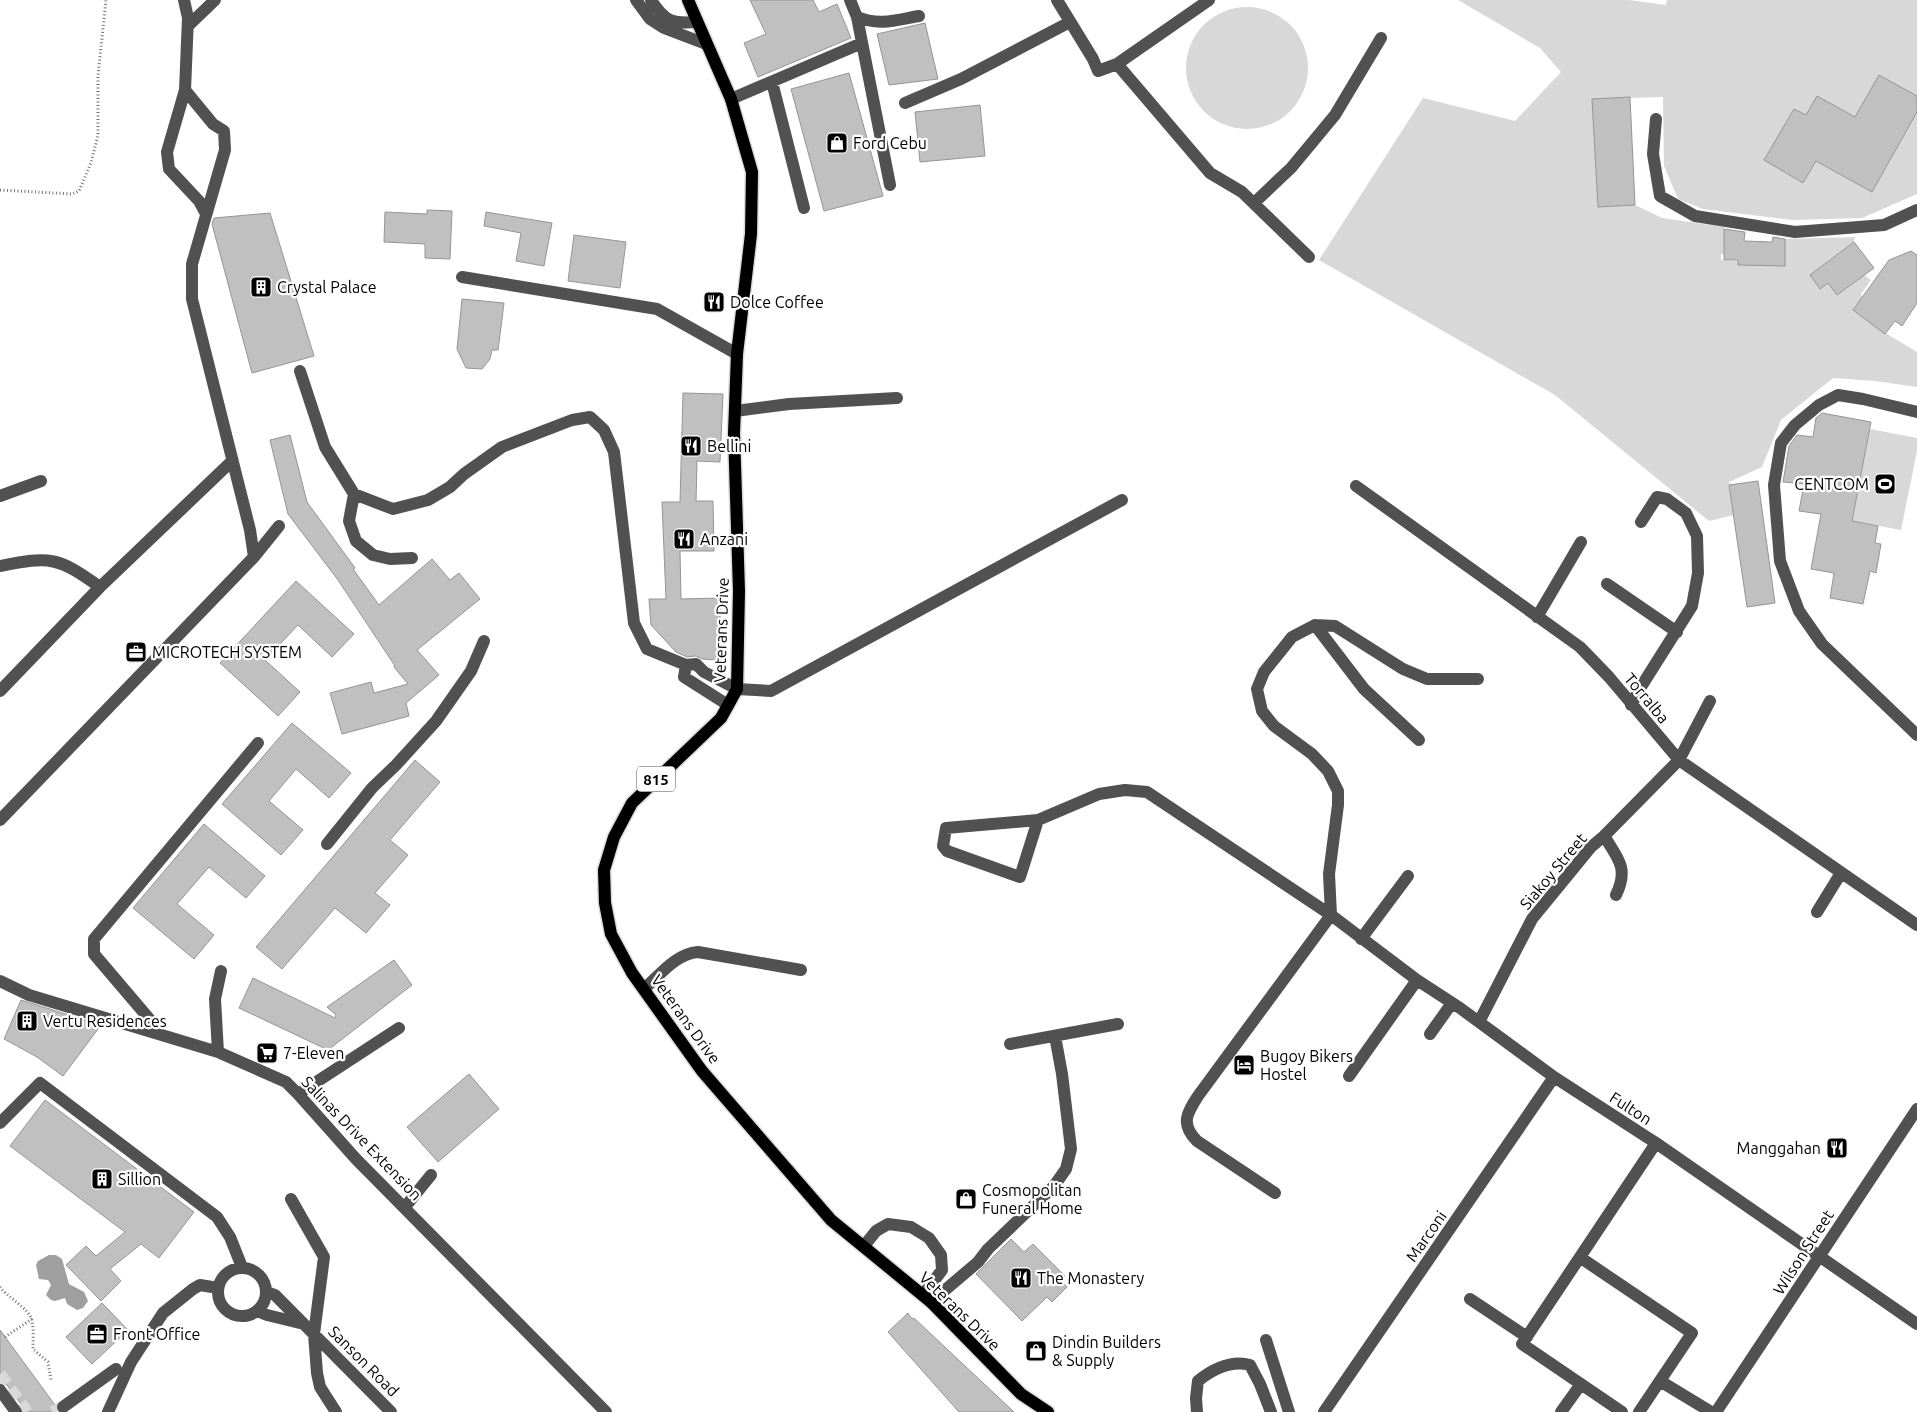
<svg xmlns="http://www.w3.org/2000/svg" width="1917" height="1412" font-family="Ubuntu,sans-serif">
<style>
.green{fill:#d8d8d8}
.water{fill:#9f9f9f}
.building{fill:#c0c0c0;stroke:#959595}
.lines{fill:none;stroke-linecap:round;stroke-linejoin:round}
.minor-tunnel{stroke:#d9d9d9;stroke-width:12;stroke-dasharray:12 6;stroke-linecap:butt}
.major-casing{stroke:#dbdbdb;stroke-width:15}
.path{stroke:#737373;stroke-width:3;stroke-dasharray:1 2.5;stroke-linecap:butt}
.minor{stroke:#515151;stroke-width:12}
.major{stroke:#000;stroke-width:12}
.minor-bridge{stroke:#515151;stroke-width:12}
.labels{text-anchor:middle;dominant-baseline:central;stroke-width:4.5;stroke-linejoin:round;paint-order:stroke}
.shield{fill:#fff;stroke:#4c4c4c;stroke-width:1}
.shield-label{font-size:15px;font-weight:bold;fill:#000}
.poi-label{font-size:16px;fill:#000;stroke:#fff;text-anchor:start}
.street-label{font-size:16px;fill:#000;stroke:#fff}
</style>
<rect width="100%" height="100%" fill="#fff"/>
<!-- green -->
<path class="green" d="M1458,0H1629L1666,5L1667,0H1917V194L1862,218L1793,220L1703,209L1678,199L1664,166L1663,97L1592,99L1598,207L1635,205L1662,218L1724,227V243L1739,254H1721V260L1785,266V250L1777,249L1778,245H1785V239L1855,237L1854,242L1810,275L1820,288L1828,283L1837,295L1864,275L1871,280L1861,294L1874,326L1917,352V387L1875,381L1833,378L1781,420L1762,467L1729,482L1734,515L1709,521L1555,395L1319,260L1423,98L1515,121L1561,72L1540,48Z
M1186 68a61 61 0 1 1 122 0a61 61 0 1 1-122 0Z
M1870,429L1917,438V451L1901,530L1852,521Z"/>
<!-- water -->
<path class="water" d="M49,1255H56L62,1259L69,1284L84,1292L88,1301L83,1308L77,1310L67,1304L65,1298L55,1301L51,1300L46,1295L51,1285L48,1280L39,1279L36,1265L38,1261Z"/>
<!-- building -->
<path class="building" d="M750,0H813L819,12L837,4L851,38L758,77L744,43L766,34Z
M925,23L938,79L889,85L877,34Z
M849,73L883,196L824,211L791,89Z
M1879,75L1917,96V112L1872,192L1816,161L1803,183L1764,160L1794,109L1806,115L1817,96L1855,117Z
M1630,97L1635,205L1598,207L1592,99Z
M980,105L985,156L920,162L915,112Z
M427,210L452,211L450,259L425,258V244L384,242L385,212L427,214Z
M486,212L552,223L544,266L516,261L521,233L484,226Z
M270,213L314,356L252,373L212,224L214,218Z
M1724,229L1745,232L1744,241L1772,242L1773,237L1785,239V266L1738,265V260H1724Z
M574,235L626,242L620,288L568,281Z
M1854,242L1874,268L1837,295L1828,283L1820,289L1810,275Z
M1911,251L1917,255V303L1902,326L1895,321L1885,334L1853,310L1889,260Z
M462,299L504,303L498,350H492L490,359L482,369L466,368L457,349Z
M683,393L723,394L720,462L697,461L696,501H713L714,551H680L681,599L720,598V651L715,660L702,659L696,656L687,657L676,652L651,625L649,599H666L662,502H680Z
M1822,413L1871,422L1852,521L1878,526L1875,543L1881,544L1876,573L1870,571L1863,604L1830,598L1834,573L1811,569L1821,514L1799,511L1804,484L1783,482L1789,446L1797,435L1813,437L1816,418Z
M290,435L307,502L355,568L353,569L379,605L432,559L450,580L459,573L480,599L417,650L439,675L406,703L409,716L342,734L330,693L371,682L374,693L408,684L394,667L395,666L338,580L288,514L270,440Z
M1758,481L1775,603L1747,607L1729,485Z
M296,581L354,634L332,657L298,625L265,660L300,692L278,716L220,663Z
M292,723L351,773L329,798L296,769L269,801L303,830L281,855L222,804Z
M415,760L440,782L390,840L408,855L375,893L390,905L366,933L335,908L282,969L256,947Z
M204,824L265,876L246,898L209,867L177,904L214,935L194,959L133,908Z
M394,960L412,985L328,1050L239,1008L253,978L335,1018L336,1015L327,1007Z
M21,1000L101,1025L63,1076L37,1057L4,1039Z
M469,1074L499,1109L438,1162L407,1127Z
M45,1100L194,1212L159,1258L141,1244L110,1269L121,1281L101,1301L66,1265L86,1246L96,1256L125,1232L10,1146Z
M1011,1239L1024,1252L1033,1244L1065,1276L1060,1280L1067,1287L1052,1302L1047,1297L1022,1321L976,1274Z
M102,1303L128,1330L92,1364L66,1337Z
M908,1313L912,1319L914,1318L1014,1412H959L888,1332Z
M0,1330L55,1405L57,1412H24L23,1407L7,1385L0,1382Z"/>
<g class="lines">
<!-- minor-tunnel -->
<path class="minor-tunnel" d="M0,1374L27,1412
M52,1412L63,1407"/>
<!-- major casing -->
<g class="major-casing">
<path id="major" d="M688,0L731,99L752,172L751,234L737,354L734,433L739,591L737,689L721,718L632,803L614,837L604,870L605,903L611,934L632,973L702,1071L831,1220L931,1302L1021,1394L1048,1412"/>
</g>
<!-- path -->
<path class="path" d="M0,190L72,194L79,191L91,163L98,135V76L106,0
M0,1287C8,1298 30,1309 32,1321C34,1330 33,1340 33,1349L48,1362L51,1380
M5,1337L32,1319"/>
<!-- minor -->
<path class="minor" d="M184,0L188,18L185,90L167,152L169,169L199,201L206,214
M636,0L650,19L664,28L706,44
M651,0C665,22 673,24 697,22
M850,0L857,17L890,185
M1057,0L1093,59L1098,71L1117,64L1209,0
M857,17C879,26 896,20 919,16
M188,26L215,0
M1117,64L1210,173L1242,192L1309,257
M772,82L804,208
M185,90L213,124L224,131L225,150L192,264V299L250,530L254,557
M731,99L862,43
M905,103L961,79L1070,22
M1656,119L1653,154L1660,196L1695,216L1795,232L1884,225L1917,210
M1254,203L1291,168L1335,115L1381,38
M462,277L657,309L737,354
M300,371L325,447L354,494L393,509L428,500L450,487L464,474L502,447L572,420L590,417L604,430L614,452L634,623L647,649L686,665L696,664L704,672L737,689L771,691L1122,500
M735,411L789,404L897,398
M1917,412L1863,399L1838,395L1819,405L1795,425L1781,443L1774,485L1780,561L1799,611L1822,644L1917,735
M1356,486L1580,647L1609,677L1679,760L1917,925
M354,494L349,521L356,541L373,555L390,559L412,558
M0,496L41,481
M0,566C51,556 58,557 100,587
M1607,584L1677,632
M1537,617L1581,542
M1315,625L1364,689L1419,740
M686,665L684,677L728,705
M0,691L100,587L232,461
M1631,705L1639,690L1692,606L1698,573L1697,536L1686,513L1667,499L1657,497L1641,522
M0,820L254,557L279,526
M1038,820L1020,877L947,851L943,846L946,828L1038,820L1099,794L1125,790L1147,792L1331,915L1417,980L1460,1008L1554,1077L1656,1143L1917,1324
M1604,836C1618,858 1629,869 1616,895
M327,844L372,788L396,765L436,721L471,671L484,641
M1817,912L1841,873
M1361,939L1408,876
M0,981L29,995L218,1052L286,1082L298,1094L356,1159L606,1412
M644,989C660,975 675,954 698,952L801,970
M1479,1022L1532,919L1591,847L1604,836L1679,760L1710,701
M154,1032L151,1021L94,954V939L258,743
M1430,1034L1452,1003
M1010,1044L1118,1024
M218,1052L215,999L221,971
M1349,1076L1417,980
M298,1094L399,1028
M0,1123L40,1083L217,1217L230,1237L242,1267
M1275,1193L1197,1141C1180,1124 1187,1113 1198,1096L1331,915L1329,874L1338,805V791L1328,771L1312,754L1274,726L1262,711L1257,689L1264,672L1292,637L1315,625L1335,626L1403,669L1427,679H1478
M291,1199L324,1257L314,1334L317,1373L320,1387L336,1412
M405,1207L431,1175
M864,1246L876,1231L888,1224L911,1227L929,1238L941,1255L942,1270L923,1295
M1581,1258L1692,1333L1639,1412
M218 1292a24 24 0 1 1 48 0a24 24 0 1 1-48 0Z
M267,1292L275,1295L391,1412
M1470,1299L1527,1337
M931,1302L978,1262L988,1249L1054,1186L1066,1169L1071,1149L1062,1074L1055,1036
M257,1311L267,1315L304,1324
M1266,1340L1289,1412
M1660,1381L1711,1412
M0,1390L16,1412
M108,1412L131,1362L163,1313L193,1289L200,1285L218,1288
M1197,1412L1196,1398L1198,1381C1213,1369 1231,1360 1250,1365L1260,1384L1271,1412
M1324,1412L1554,1077
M1561,1412L1581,1384
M1622,1412L1522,1344L1656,1143
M1716,1412L1917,1109"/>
<!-- major -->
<use href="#major" class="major"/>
<!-- minor-bridge -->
<path class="minor-bridge" d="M63,1407L116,1369"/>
</g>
<!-- icons -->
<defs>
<g id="shop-square" transform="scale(1.125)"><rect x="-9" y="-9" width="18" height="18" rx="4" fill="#000" stroke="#fff"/><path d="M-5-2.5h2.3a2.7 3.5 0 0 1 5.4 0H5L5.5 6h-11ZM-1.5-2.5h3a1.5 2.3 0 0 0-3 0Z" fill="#fff"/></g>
<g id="building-square" transform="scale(1.125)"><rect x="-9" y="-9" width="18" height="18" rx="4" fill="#000" stroke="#fff"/><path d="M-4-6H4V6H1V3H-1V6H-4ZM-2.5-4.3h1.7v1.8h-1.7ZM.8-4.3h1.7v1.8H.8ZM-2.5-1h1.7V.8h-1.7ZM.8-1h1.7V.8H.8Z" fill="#fff"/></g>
<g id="restaurant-square" transform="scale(1.125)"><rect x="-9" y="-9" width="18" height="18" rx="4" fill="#000" stroke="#fff"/><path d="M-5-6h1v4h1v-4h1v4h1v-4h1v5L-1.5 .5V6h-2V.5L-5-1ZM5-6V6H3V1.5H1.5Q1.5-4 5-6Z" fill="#fff"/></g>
<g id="stadium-square" transform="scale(1.125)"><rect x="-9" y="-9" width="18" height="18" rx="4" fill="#000" stroke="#fff"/><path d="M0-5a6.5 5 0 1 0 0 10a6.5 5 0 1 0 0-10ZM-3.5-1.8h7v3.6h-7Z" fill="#fff"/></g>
<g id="office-square" transform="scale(1.125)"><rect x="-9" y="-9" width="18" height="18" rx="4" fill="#000" stroke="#fff"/><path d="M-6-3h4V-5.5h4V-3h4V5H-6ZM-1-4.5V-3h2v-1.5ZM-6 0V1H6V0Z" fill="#fff"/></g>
<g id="supermarket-square" transform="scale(1.125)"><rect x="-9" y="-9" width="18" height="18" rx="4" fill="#000" stroke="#fff"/><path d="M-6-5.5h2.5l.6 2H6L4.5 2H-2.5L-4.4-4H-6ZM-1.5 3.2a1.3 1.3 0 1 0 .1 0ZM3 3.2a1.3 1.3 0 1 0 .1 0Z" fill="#fff"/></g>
<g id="hotel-square" transform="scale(1.125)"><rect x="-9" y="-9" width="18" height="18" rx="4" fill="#000" stroke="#fff"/><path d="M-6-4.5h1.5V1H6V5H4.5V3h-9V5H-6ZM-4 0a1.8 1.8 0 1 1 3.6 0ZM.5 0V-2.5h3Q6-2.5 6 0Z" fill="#fff"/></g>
</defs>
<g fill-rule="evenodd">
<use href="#shop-square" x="837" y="143"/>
<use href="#building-square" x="261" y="287"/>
<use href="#restaurant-square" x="714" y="302"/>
<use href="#restaurant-square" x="691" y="446"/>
<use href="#stadium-square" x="1885" y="484"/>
<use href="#restaurant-square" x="684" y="539"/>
<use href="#office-square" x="136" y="652"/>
<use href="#building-square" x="27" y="1021"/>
<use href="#supermarket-square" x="267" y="1053"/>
<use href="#hotel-square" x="1244" y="1065"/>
<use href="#restaurant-square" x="1837" y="1148"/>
<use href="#building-square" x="102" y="1179"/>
<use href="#shop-square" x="966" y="1199"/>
<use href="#restaurant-square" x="1021" y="1278"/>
<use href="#office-square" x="97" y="1334"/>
<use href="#shop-square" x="1036" y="1351"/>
</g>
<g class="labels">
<!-- shield labels -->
<rect class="shield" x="637" y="766.5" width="38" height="25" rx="4"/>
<g class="shield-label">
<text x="656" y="779">815</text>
</g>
<!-- poi labels -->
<g class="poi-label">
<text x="853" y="143">Ford Cebu</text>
<text x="277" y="287">Crystal Palace</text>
<text x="730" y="302">Dolce Coffee</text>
<text x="707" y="446">Bellini</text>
<text x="1869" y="484" text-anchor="end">CENTCOM</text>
<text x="700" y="539">Anzani</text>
<text x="152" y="652">MICROTECH SYSTEM</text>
<text x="43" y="1021">Vertu Residences</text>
<text x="283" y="1053">7-Eleven</text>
<text x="1260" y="1056">Bugoy Bikers<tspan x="1260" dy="18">Hostel</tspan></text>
<text x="1821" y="1148" text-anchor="end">Manggahan</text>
<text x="118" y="1179">Sillion</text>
<text x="982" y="1190">Cosmopolitan<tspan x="982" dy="18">Funeral Home</tspan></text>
<text x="1037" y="1278">The Monastery</text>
<text x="113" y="1334">Front Office</text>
<text x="1052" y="1342">Dindin Builders<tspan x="1052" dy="18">&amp; Supply</tspan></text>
</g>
<!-- street labels -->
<g class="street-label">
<text transform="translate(721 630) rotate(-88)">Veterans Drive</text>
<text transform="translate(1647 698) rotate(50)">Torralba</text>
<text transform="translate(1553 871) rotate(-50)">Siakoy Street</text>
<text transform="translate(686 1019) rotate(54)">Veterans Drive</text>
<text transform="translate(1631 1108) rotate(33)">Fulton</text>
<text transform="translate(362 1138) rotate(46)">Salinas Drive Extension</text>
<text transform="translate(1426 1236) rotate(-55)">Marconi</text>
<text transform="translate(1803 1252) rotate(-57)">Wilson Street</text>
<text transform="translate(960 1311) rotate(44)">Veterans Drive</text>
<text transform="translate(364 1361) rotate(45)">Sanson Road</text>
</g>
</g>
</svg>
